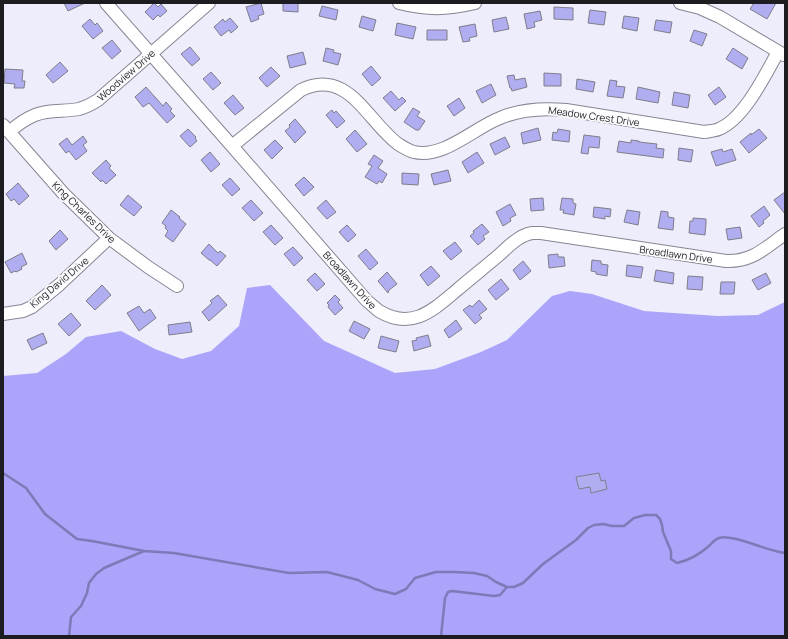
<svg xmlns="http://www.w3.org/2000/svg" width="788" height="639" font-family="Manrope,sans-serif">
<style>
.forest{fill:#aba4fa}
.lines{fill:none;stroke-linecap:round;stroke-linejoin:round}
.stream{stroke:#7e79b7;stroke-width:2.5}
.building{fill:#b1adf1;stroke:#7e7e8a}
.minor-casing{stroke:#868693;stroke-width:14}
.minor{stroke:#fff;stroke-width:12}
.labels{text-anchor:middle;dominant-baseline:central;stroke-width:3.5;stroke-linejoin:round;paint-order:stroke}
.street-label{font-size:10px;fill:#1d1d21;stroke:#fbfbfe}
</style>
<rect width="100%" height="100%" fill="#ededfb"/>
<!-- forest -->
<path class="forest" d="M270,285L324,341L395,373L435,369L481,352L507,340L552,296L570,291L592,294L644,311L718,316L758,315L785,302V636H3V376L37,373L66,354L86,337L121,331L155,349L182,359L211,351L239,326L247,288Z"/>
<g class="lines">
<!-- stream -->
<path class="stream" d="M3,473L26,488L45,514L77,539L92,541L144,551L174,553L289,573L327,572L358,580L375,589L395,594L406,589L415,578L436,572H454L474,573L487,576L496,582L507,587H514L523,583L543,564L576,540L588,528L594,525L603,524L612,526H624L634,518L645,515H656L660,519L662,525L663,532L671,551V559L677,563C690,560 700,554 709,546C712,543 715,539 719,538C730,533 770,552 785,553
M69,636L71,617L81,606L87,593L89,583L96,574L104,568L144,551
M441,636L445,598L448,592L452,591L494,596L500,595L507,587"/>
</g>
<!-- building -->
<path class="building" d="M64,3H85L68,11Z
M154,3L158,7L161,4L167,11L160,17L158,15L153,20L145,12Z
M261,3L264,14L258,16L259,19L251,22L246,7Z
M283,3H298V12L283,11Z
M754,3H776L767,19L750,9Z
M322,6L338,10L336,20L319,16Z
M554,7L573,8V20L554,19Z
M590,10L606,12L604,25L588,23Z
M540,11L542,20L534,22L535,27L527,29L524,14Z
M362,16L376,20L373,31L359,27Z
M624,16L639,18L637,31L622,28Z
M506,17L509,29L494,32L492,20Z
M230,18L238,27L231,33L229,30L221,36L214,27L223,19L225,22Z
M90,19L95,25L97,23L103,31L93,39L82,26Z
M656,20L672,22L670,33L654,30Z
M397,23L416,27L413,39L395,35Z
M475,24L477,36L469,38L470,41L463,42L459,27Z
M427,30H447V40H427Z
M694,30L707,34L702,46L690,41Z
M112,40L121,51L112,59L102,48Z
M190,47L200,59L192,66L181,54Z
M326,48L334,50L333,52L341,54L338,65L323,61Z
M733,48L748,58L742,69L726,59Z
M303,52L306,64L290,68L287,56Z
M60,62L68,71L53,83L46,75Z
M371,66L381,78L372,86L362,74Z
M271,67L280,76L267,87L259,78Z
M5,69L23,70L22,81H25L24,88H14L15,84L4,83Z
M211,72L221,83L213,90L203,79Z
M544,73L561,74V86H544Z
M514,75L515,80L525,78L527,87L512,91L511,88H510L507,76Z
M577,79L595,82L593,92L576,89Z
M610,80L617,81L616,86L625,87L623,98L607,96Z
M491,84L496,95L482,103L476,91Z
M146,87L163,106L166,102L172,109L170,111L175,116L167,123L149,103L143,107L135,97Z
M638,87L660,92L658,103L636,99Z
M719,87L726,97L715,105L708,95Z
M391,91L399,100L402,97L406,101L395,111L383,98Z
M674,92L690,95L688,108L672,105Z
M233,95L244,108L235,115L224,103Z
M459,98L465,108L454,116L447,106Z
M413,108L420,112L417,116L425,121L419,130H416L404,122Z
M332,110L334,113L336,111L345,121L337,128L326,115Z
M295,119L306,132L295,143L285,131L290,127L289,125Z
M538,128L541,140L523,144L521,133Z
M188,129L196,137L195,138L197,141L190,147L180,136Z
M558,129L570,131L569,142L552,140L553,132L557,133Z
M759,129L767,138L749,153L740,142L751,133V135Z
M355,130L367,144L357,152L346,139Z
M584,135L600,137L599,148L589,147L588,154L581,153Z
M83,136L87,142L83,145L87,151L76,160L69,151L66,153L59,144L67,138L72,145Z
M505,137L510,147L495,155L490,144Z
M275,140L283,148L272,159L264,150Z
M631,140L639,141V142L657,144L656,148L664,149L663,158L617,152L619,141L631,143Z
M679,148L693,150L691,162L678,160Z
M722,149L723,152L732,149L736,160L716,166L711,152Z
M210,152L220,164L211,172L201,160Z
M477,152L484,163L468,173L462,162Z
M374,155L383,161L378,168L387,174L382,183L379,181L377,184L365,177L372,166L368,164Z
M106,160L111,166L109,168L116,175L106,184L102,180L101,182L92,173Z
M448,170L451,181L434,185L431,174Z
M402,173L419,174L418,185L402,184Z
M304,177L314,187L304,196L295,185Z
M230,178L240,189L232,196L222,185Z
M18,183L29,196L19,205L14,199L11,201L6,194Z
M785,192V214L774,200Z
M128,195L142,207L134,216L120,205Z
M543,198L544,210L531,211L530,199Z
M562,198L573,199V203L576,204L574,215L563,213L564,210H560Z
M251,200L263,213L254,221L242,208Z
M326,200L336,212L327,219L317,208Z
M510,204L516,215L510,218L511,221L503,226L496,212Z
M764,206L770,215L763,221L764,223L759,227L751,216Z
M594,207L611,209L610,217L605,216V219L593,217Z
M171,210L180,217L179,218L186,224L173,242L165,236L168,231L165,228L166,226L162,223Z
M627,210L640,212L638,225L624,222Z
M661,211L668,212V217L674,218L673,230L658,228Z
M693,218L706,219V223L705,235L689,233L690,221H693Z
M482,224L489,232L483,236L485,239L478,245L470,236L474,233L473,231Z
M271,225L283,238L275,245L263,232Z
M347,225L356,235L348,242L339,232Z
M740,227L742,238L728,240L726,229Z
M60,230L68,239L56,250L49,241Z
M455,242L462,251L451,260L443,251Z
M209,244L218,253L220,251L226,256L217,266L210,260H209L201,253Z
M293,247L303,258L294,266L284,254Z
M366,249L378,263L370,270L358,256Z
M22,253L27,264L21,267L22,269L16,272L15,271L11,273L5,262Z
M558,254V257H564L565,266L549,268L548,255Z
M592,260L601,261V264L608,265L607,276L596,274V272L591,271Z
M523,261L531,271L520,280L513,270Z
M627,265L643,267L641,278L626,276Z
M431,266L440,276L428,286L420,275Z
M656,270L674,273L673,284L654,281Z
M387,272L397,284L389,290L388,293L378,281Z
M315,273L325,284L317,291L307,280Z
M766,273L771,283L758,290L752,280Z
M688,276L703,277L702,290L687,289Z
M501,279L509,289L496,300L488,290Z
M721,282H735L734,294H720Z
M102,285L111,295L95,310L86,301Z
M218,295L227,305L209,321L202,312L212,303L210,301Z
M335,295L340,300L338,302L343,308L335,315L328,307L329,305L327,303Z
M479,300L487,309L479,315L482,318L475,324L463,310L470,305L472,307Z
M139,306L144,313L150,309L156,318L139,331L127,313Z
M71,313L81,325L69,336L58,324Z
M456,320L462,329L449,338L444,330Z
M354,321L370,329L364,339L349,331Z
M190,322L192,332L169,335L168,325Z
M43,333L47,343L32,350L27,340Z
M428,335L431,346L414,351L412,341L417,340L416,338Z
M381,336L399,341L396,352L378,348Z
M599,473L601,481L605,480L607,489L591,493L590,487L579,489L576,477Z"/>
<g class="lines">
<!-- minor casing -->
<g class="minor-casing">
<path id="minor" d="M106,3L232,146L367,301C371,304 375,308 379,311C412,331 433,310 457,290C471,278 485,267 499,255C508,247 519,235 532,233C535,233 538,233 541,233L726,261C752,262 765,248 785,234
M399,3C427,10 446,10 475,3
M680,3L700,8L720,17L784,55
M3,125L63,193L109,238L148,267L177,286
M9,132C17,125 25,119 35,115C49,109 64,112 79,109C86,107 92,104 98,100L209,3
M232,146L301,90C348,67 367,121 398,144C403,147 409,151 414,152C443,159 474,128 500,118C521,109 544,108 566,110L704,132C709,131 715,131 719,129C744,119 765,75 778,52
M3,314L23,311L32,307L59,285L109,238"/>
</g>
<!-- minor -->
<use href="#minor" class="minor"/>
</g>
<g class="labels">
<!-- street labels -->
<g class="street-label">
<text transform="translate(126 75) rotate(-41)">Woodview Drive</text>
<text transform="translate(594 116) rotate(8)">Meadow Crest Drive</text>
<text transform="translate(84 212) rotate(44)">King Charles Drive</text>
<text transform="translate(676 254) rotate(8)">Broadlawn Drive</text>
<text transform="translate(350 280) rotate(48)">Broadlawn Drive</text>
<text transform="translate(59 282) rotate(-40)">King David Drive</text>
</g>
</g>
<!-- border -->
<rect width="788" height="639" fill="none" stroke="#1d1d21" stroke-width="8"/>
</svg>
